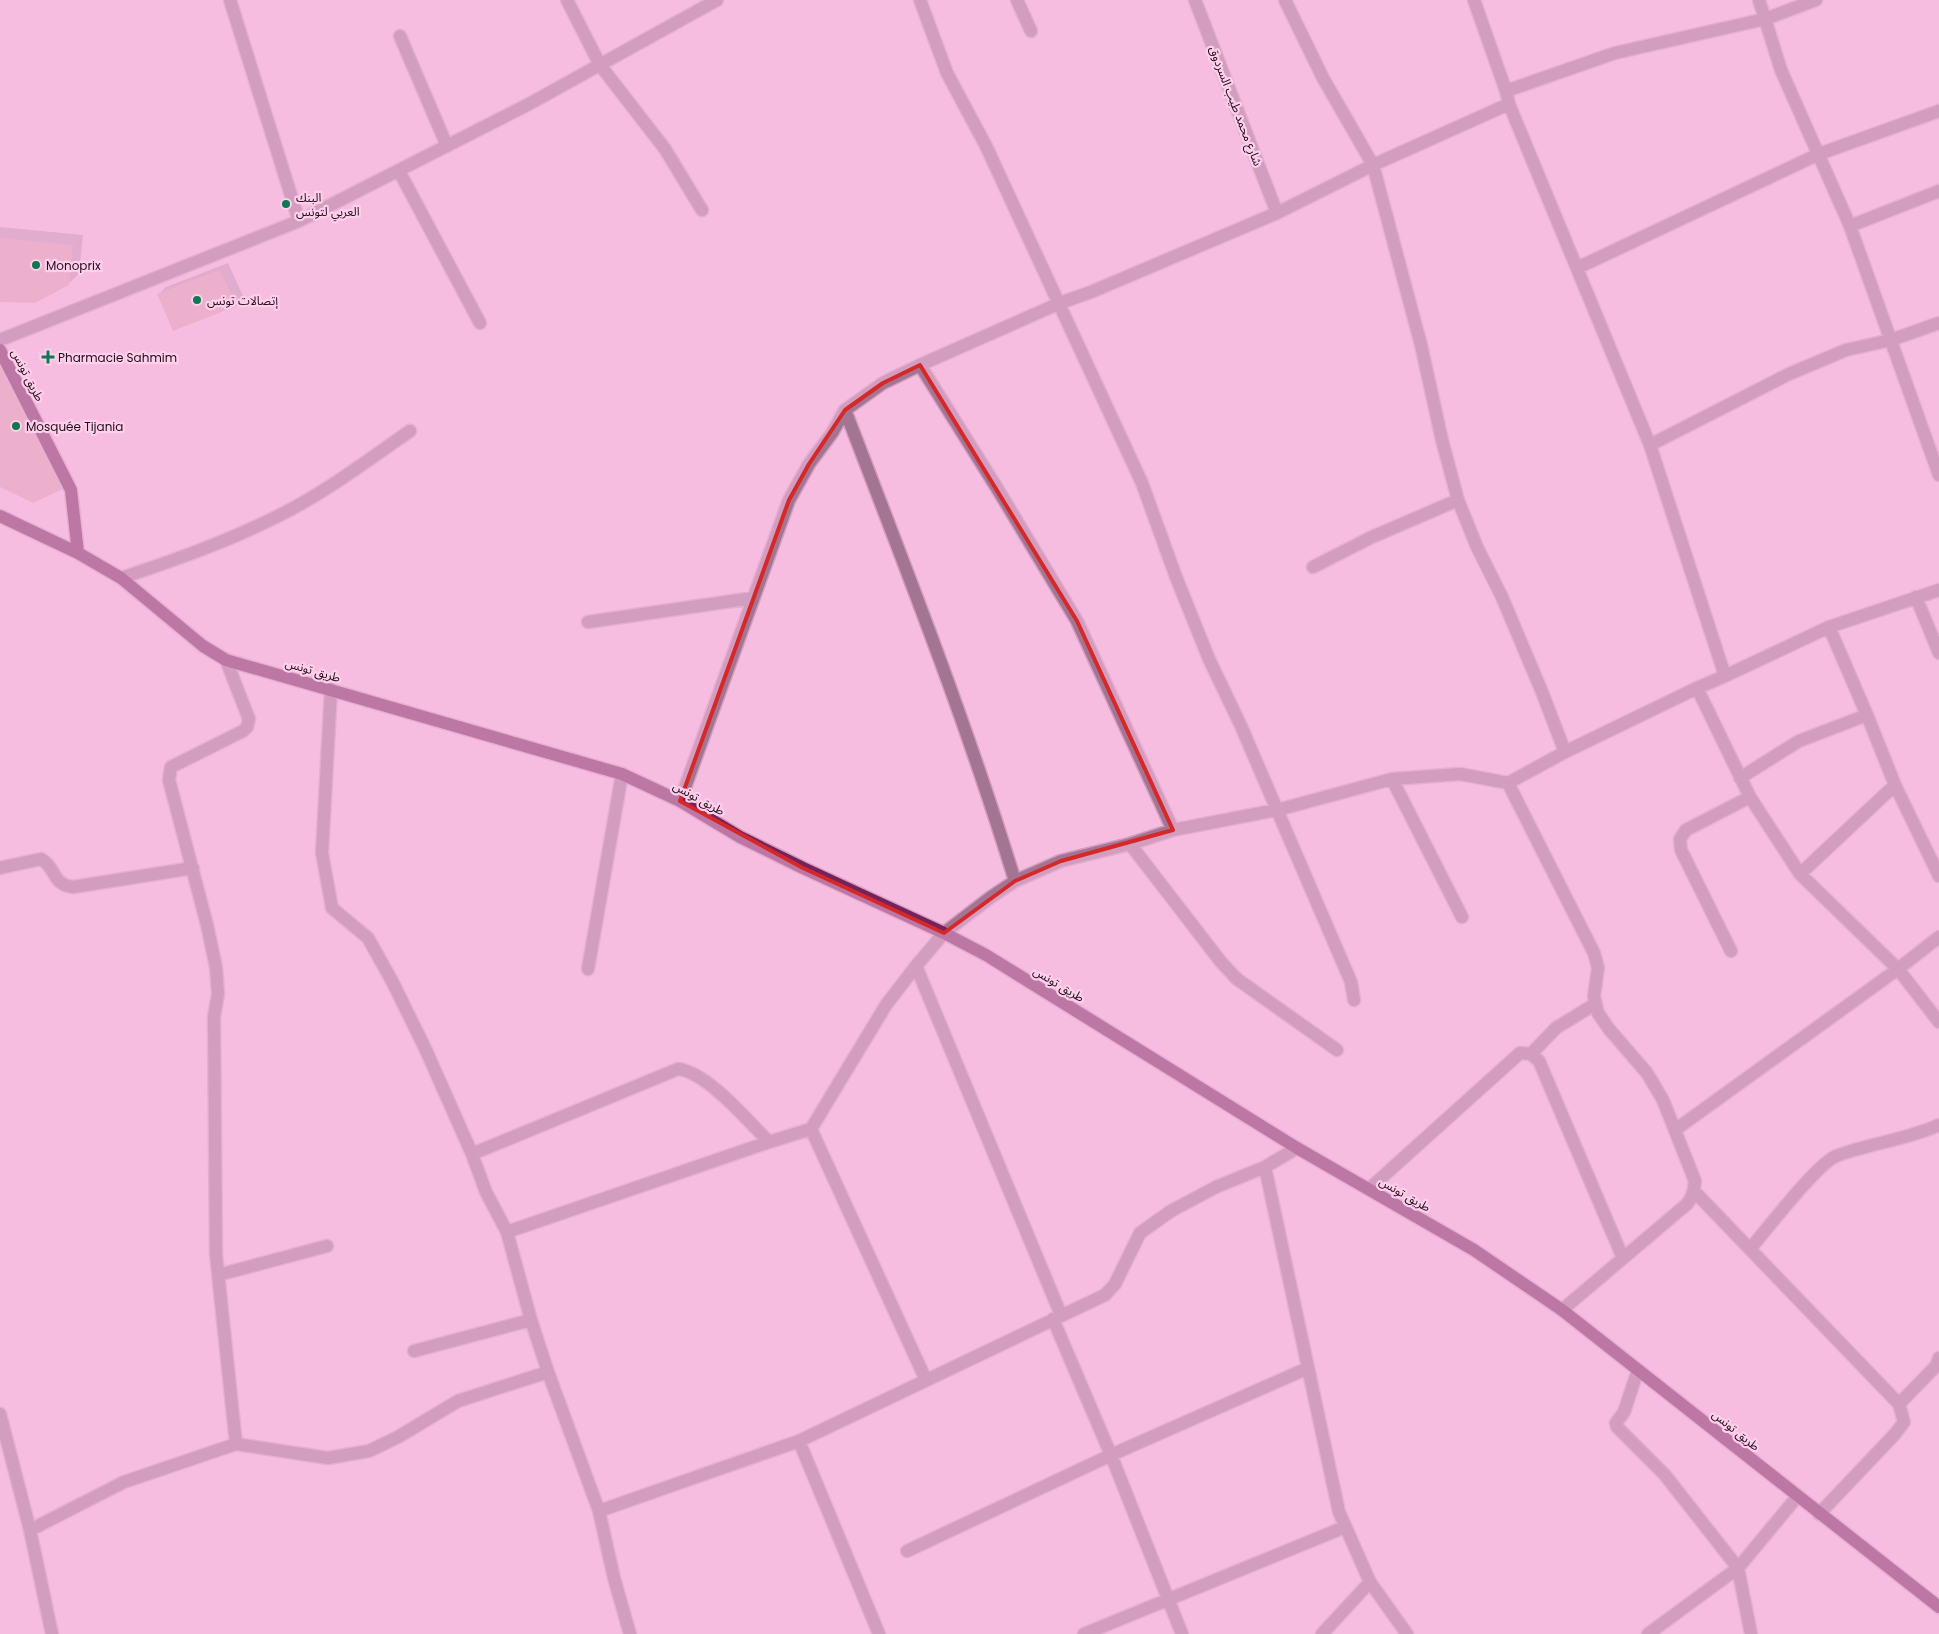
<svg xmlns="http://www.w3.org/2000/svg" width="1939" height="1634" font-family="Poppins,'Noto Sans Arabic',sans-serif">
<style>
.shadow{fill:#0003}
.building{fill:#e1a0b1}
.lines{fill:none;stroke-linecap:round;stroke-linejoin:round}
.minor-casing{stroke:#d19ebe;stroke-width:15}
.major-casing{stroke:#d19ebe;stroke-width:15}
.minor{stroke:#a47592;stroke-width:12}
.major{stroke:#75225c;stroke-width:12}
.marked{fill:none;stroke:#d62828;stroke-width:4;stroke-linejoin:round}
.poi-dot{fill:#0d7852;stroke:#fecfeb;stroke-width:2}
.labels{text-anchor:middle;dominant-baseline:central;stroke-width:4.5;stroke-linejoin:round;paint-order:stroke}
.street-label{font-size:12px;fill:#230f1c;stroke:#fecfeb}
.poi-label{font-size:12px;fill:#230f1c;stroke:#fecfeb;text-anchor:start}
</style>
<rect width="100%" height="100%" fill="#f7bde1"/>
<!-- shadow -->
<path class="shadow" d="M0,227L83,235L79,274L68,284L0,301Z
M228,263L244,298L236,305L159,294L166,287Z
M10,354L73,478L62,488L0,486V359Z"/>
<!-- building -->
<path class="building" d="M0,238L73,245L69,285L35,303L0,302Z
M220,270L237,306L173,331L157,294Z
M0,364L63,489L33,503L0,487Z"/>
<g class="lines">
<!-- minor casing -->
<g class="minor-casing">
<path id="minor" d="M230,0L299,221
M567,0L600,65L665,149L702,210
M920,0L947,73L986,146L1142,483L1176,577L1209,659L1241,726L1351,982L1354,1000
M1017,0L1031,31
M1195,0L1277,213
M1285,0L1323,78L1373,165L1421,345L1442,440L1458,500L1477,547L1502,597L1542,692L1565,752
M1474,0L1506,91L1509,104L1650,445L1725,676
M1759,0L1781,70L1850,226L1939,475
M400,36L447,146
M1506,91L1615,53L1765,19L1816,0
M399,171L480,323
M1850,226L1939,191
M1577,268L1819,154L1939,111
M0,340L299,221L529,104L717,0
M920,365L997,488L1077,621L1173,830
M845,410C905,566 966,721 1015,881
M1650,445L1789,374L1846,350L1891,340L1939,323
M1313,567L1372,537L1458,500
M121,578C175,560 229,541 280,515C326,492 368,460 410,431
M1916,597L1939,653
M588,622L753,598
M1829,627L1867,715L1895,785L1939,876
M1697,688L1750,797L1800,874L1898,969L1939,1022
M331,689L322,853L332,908L368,938L392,981L425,1048L472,1154L486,1192L507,1232L531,1320L548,1372L599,1511L614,1578L630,1634
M1740,778L1799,741L1867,715
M1392,779L1462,917
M1508,783L1594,953L1598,968L1594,996L1598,1013L1609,1029L1647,1073L1663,1100L1695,1181C1694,1190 1693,1197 1687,1204L1562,1310
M680,801L789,500L809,464L832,433L845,410L883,383L920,365L1060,303L1091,292L1277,213L1373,165L1509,104
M1130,844L1221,962L1237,979L1337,1050
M0,868L41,859C57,868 51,884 73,887L193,868
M1800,874L1895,785
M1731,951L1681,850L1680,839L1686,830L1750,797
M916,966L1061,1315
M588,969L622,774
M1531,1054L1556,1028L1595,1004
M811,1129L926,1380
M1675,1130L1898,969L1939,937
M472,1154L678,1069C707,1072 748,1121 769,1142
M1265,1167L1339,1512L1370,1582L1407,1634
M1369,1189L1520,1053L1531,1054L1539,1061L1623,1258
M1694,1191L1899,1404L1904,1422L1895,1434L1819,1514
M507,1232L769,1142L811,1129L886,1005L916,966L944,933L991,897L1015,881L1061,861L1130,844L1173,830L1277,810L1392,779L1460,774L1508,783L1565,752L1697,688L1725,676L1829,627L1939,590
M1750,1249C1767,1229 1816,1165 1836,1156C1870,1143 1906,1140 1939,1125
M218,1275L327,1246
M1053,1319L1111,1455L1182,1634
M414,1351L531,1320
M1638,1370L1624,1412L1616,1423L1617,1427L1665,1475L1738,1568L1648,1634
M1899,1404L1936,1366L1939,1358
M0,1414L30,1530L52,1634
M799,1441L879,1634
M236,1444L328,1458L369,1451L398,1437L458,1401L548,1372
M599,1511L799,1441L1105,1295L1115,1284L1140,1233L1171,1211L1216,1187L1265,1167L1297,1148
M30,1530L124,1482L236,1444L216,1254L214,1017L218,994L216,967L207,925L169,780L171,767L243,731L247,727L249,719L226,660
M907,1551L1111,1455L1308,1368
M1084,1634L1345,1527
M1322,1634L1370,1582
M1751,1634L1738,1568L1797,1497"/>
</g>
<!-- major casing -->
<g class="major-casing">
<path id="major" d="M0,350L71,490L78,553
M0,516L78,553L121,578L203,646L226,660L622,774L680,801L740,837L803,868L944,933L986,955L1297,1148L1474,1250L1562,1310L1939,1607"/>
</g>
<!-- minor -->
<use href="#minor" class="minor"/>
<!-- major -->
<use href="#major" class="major"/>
</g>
<!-- marked area -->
<path d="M0 0H1939V1634H0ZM920,365L1077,621L1173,830L1061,861L1015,881L944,933L803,868L680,801L789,500L809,464L845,410L883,383Z" fill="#f7bde1" fill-opacity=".55" fill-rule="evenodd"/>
<path class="marked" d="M920,365L1077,621L1173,830L1061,861L1015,881L944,933L803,868L680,801L789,500L809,464L845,410L883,383Z"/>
<!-- markers -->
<g class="poi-dot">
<circle cx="286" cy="204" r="5"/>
<circle cx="36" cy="265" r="5"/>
<circle cx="197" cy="300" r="5"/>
<path d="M45.5 349.5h5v5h5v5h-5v5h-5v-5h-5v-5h5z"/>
<circle cx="16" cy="426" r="5"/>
</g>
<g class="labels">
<!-- street labels -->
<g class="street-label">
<text transform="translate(1236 106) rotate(69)">شارع محمد طيب السردوق</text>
<text transform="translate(28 375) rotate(63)">طريق تونس</text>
<text transform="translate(313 670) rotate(16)">طريق تونس</text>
<text transform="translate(699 798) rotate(29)">طريق تونس</text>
<text transform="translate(1059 984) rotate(31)">طريق تونس</text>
<text transform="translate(1405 1194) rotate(30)">طريق تونس</text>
<text transform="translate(1736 1430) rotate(39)">طريق تونس</text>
</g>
<!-- poi labels -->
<g class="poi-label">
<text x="296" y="197">البنك<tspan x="296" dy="14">العربي لتونس</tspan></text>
<text x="46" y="265">Monoprix</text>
<text x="207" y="300">إتصالات تونس</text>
<text x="58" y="357">Pharmacie Sahmim</text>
<text x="26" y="426">Mosquée Tijania</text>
</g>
</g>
</svg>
